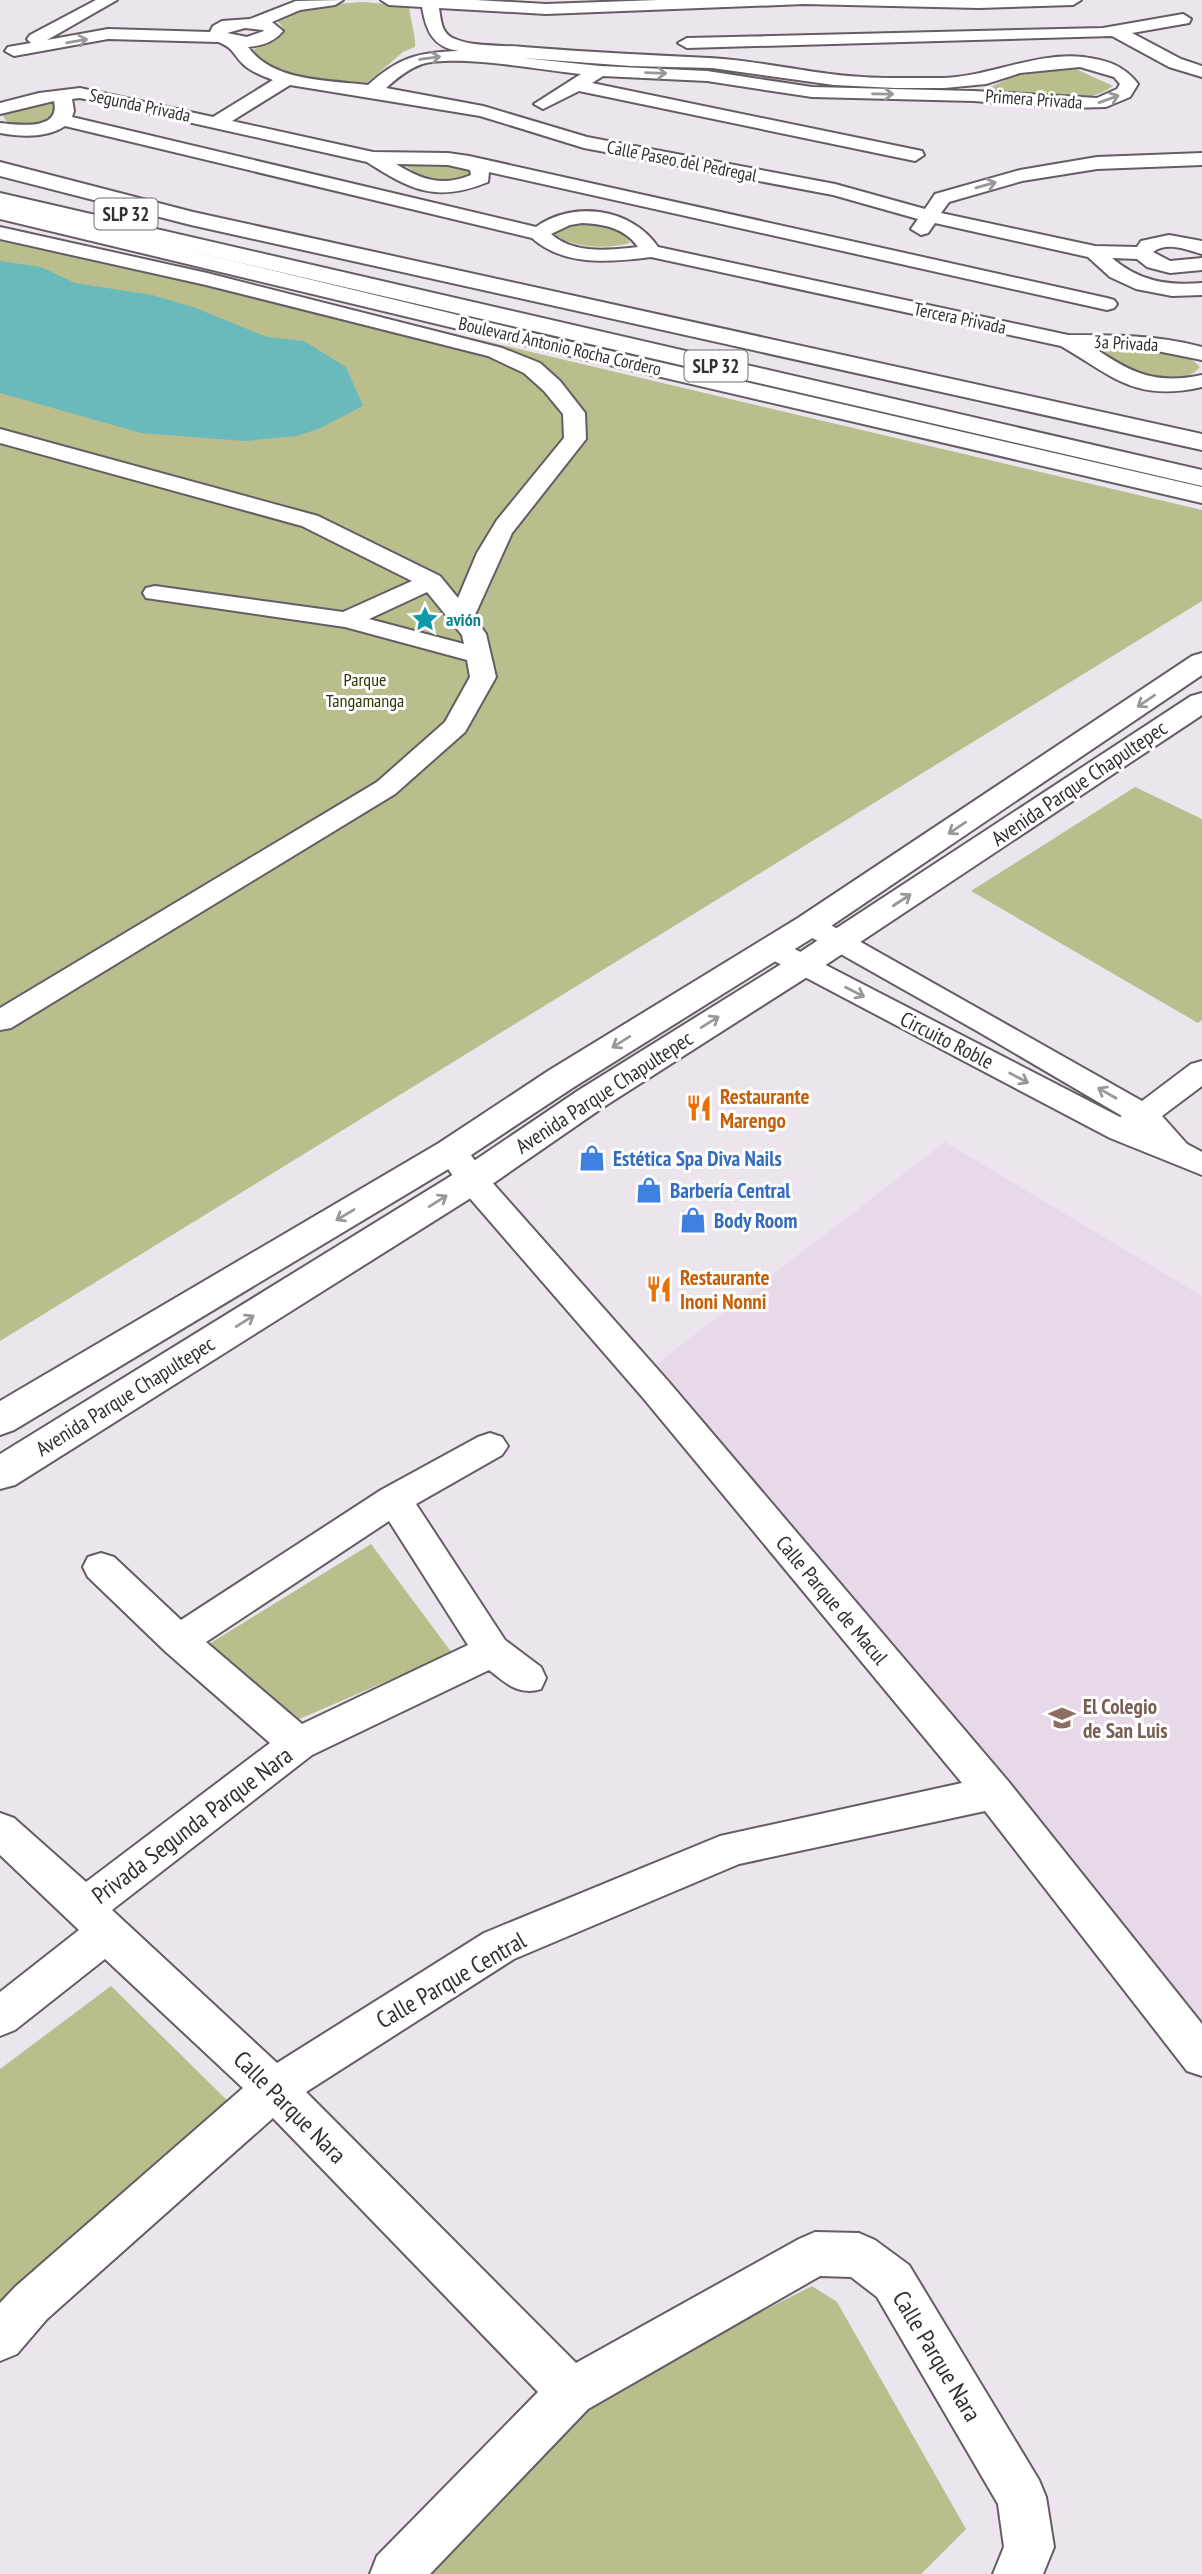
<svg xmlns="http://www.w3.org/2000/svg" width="1202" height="2574" font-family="'PT Sans Narrow',sans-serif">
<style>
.built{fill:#e7d9e7}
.green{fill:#babe8c}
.water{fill:#6ab9bb}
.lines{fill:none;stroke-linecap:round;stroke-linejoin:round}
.street-casing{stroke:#645d64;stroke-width:4}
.secondary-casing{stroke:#645d64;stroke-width:4}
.primary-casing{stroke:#645d64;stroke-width:4}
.highway-casing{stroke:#645d64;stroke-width:4}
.street{fill:#fff;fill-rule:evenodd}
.secondary{fill:#fff;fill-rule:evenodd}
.primary{fill:#fff;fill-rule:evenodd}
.highway{fill:#fff;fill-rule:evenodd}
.oneway{stroke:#999899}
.labels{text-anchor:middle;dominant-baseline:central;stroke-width:6;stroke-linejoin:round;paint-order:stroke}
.far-street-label{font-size:18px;fill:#333033;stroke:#fff}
.far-culture-label{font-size:18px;font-weight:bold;fill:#0d838f;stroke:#fff;text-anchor:start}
.far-park-label{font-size:18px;fill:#323404;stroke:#fff}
.shield{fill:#fff;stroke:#706e70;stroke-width:2}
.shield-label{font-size:19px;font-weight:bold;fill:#333033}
.street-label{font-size:21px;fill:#333033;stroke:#fff}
.food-label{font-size:21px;font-weight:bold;fill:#c56008;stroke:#fff;text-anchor:start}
.shop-label{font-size:21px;font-weight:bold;fill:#366cbe;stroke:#fff;text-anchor:start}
.education-label{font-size:21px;font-weight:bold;fill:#785e54;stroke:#fff;text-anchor:start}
.near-street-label{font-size:24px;fill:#333033;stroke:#fff}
</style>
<rect width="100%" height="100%" fill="#ede5ed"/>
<!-- built -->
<path class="built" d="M945,1142L1202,1296V2061L641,1376Z"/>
<!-- green -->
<path class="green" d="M363,2L409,6C410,19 416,35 415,47L403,52L367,83C335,80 271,81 253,50L283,34V28L276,19L281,15L322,5Z
M1076,69L1113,86C1078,111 1025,95 986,89L1016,75Z
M52,98L56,118L31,124L8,123L3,116L7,111Z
M400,161H449L472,174C445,194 423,179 400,161Z
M569,221C597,223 613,218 630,243C607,249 572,249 553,233Z
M0,227L1202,510V601L0,1341Z
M1137,348C1160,350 1183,349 1200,367C1178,392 1119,373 1102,350Z
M1135,787L1202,819V1020L1198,1023L971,891Z
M371,1544L452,1653L281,1727L201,1649Z
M111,1986L233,2106L0,2314V2069Z
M812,2286L837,2302L966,2529L921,2574H428L562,2412Z"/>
<!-- water -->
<path class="water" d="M0,261L41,267L75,283L152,295L193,307L267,337L304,341L346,367L363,406L318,429L296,436L245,441L141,433L0,393Z"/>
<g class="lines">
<!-- street casing -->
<g class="street-casing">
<path id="street" d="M96,0H117L47,40L108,29L210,32L213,26L222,21L250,19L296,1L343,0L335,5L300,10L272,22L283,31C274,42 262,46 248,47C273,82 329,80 368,85C398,58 418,52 459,51C432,47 426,30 422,7L389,5L381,0H476L546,4L658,0H1081L1073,5L979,8L804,4L546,14L439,8C441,20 441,34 455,39C474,47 502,45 523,47C585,52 647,55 709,58C749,60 790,69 830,74C867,79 905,78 942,78C989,77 1035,52 1083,57C1106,60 1124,65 1138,84L1130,97L1106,107L1065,108L974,101L812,97L707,81L603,76L592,83L922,151L924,155L915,161L579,91L543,109L534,104L581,74C542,70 457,54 422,64C408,69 397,78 386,88L483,106L587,137L835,184L925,209L935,194L1020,170L1097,157L1202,153V165L1097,169L1022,181L949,202L941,213L1095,246L1137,247L1141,241L1169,235L1202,241V254C1187,250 1167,241 1153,252L1170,261L1202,258V270L1170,273L1147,267L1137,259L1112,258C1139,281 1167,286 1202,283V295L1172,296L1136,289L1110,277L1088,257L935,223L928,233L921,235L911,229L918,219L833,195L584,148L480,116L290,85L232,121L373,152L448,153L469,156L1107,298L1114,300L1117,304L1114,308L1107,310L489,172L488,182C436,203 411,190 367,162L80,98L72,99L74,111L72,117L536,227C573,200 632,208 658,247L1068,335C1113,335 1158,335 1202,347V360L1152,350L1093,347C1131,373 1155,385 1202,375V387C1135,402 1114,377 1061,346L651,257C610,262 565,267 532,238L65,126C47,138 21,137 0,133V123C19,125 61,131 54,101L0,114V103L39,93L80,88L213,117L273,80C263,76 251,72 243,64C232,53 234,48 218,42L108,39L14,56L5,51L8,47L31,43L27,39L30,35ZM245,28L263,30L264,31L247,37L227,33ZM523,58L631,66L712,68L834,85L895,88H945L986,84L1020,73L1080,67L1114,77L1120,84L1117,89L1097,98L974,91L812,87L707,71L600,66ZM396,164L448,165L470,170L471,175C442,187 422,180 396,164ZM582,223C604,224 625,228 638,247C610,250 575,255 551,234L570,225Z
M1183,14L1191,19L1189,23L1132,33L1181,59L1202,66V77L1169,67L1112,36L687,48L678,43L687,38L1103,28Z
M0,227L207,273L502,348L540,363L560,381L585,413L586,439L512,533L474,617L486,634L496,677L465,732L395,794L11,1028L0,1030V1008L377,782L445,722L470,677L467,660L345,627L146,598L143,593L146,588L155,586L343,612L412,581L302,526L0,443V429L318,516L440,576L458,598L477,553L497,520L564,438L563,414L544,391L524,373L488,356L206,285L0,239ZM427,592L462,635L464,644L369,619Z
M810,916L820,919L1142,1101L1191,1064L1202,1061V1086L1162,1116L1187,1144L1202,1152V1175L1110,1138L763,955L759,949L763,943L773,940L783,943L1120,1117L1122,1116L977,1031L800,931L796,925L800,919Z
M452,1141L463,1144L483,1172L668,1381L1008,1781L1202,2024V2076L1187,2071L985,1811L739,1864L514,1959L306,2092L576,2363L799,2239L815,2232L859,2233L875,2240L909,2265L1039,2480L1046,2497L1054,2547L1043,2574H993L1004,2547L998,2504L877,2297L851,2277L820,2276L588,2409L430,2574H370L377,2556L538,2392L273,2118L47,2319L17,2354L0,2361V2303L15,2287L243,2088L105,1959L15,2030L0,2036V1992L79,1930L0,1855V1813L14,1818L86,1882L270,1743L166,1652L88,1577L83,1567L88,1557L101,1553L114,1557L181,1620L381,1490L478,1437L490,1433L502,1437L508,1446L502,1455L416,1504L505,1640L541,1667L546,1678L541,1689C518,1696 506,1683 489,1670L312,1755L112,1910L277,2063L484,1933L720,1836L962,1783L644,1399L461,1188L436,1151L441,1144ZM389,1521L468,1645L302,1724L206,1642Z"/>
</g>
<!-- secondary casing -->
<g class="secondary-casing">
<path id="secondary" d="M1202,653V675L822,932L574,1087L465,1159L14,1430L0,1435V1401L439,1143L548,1071L798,918L1192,656Z
M1202,693V715L815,972L605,1106L485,1189L15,1485L0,1489V1454L459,1171L579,1090L791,958L1191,696Z"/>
</g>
<!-- primary casing -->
<g class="primary-casing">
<path id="primary" d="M0,162L193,212L1202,434V450L191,225L0,176Z
M0,205L554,338L1202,487V503L554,352L0,219Z"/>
</g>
<!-- highway casing -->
<g class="highway-casing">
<path id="highway" d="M0,193L1202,470V486L0,207Z"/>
</g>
<!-- street -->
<use href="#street" class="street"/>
<!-- secondary -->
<use href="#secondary" class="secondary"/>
<!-- primary -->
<use href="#primary" class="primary"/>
<!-- highway -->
<use href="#highway" class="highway"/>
</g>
<!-- one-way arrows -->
<defs><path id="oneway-shaft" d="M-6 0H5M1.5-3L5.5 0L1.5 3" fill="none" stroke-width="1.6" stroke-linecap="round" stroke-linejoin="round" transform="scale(1.75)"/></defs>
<g class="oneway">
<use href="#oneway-shaft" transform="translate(77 41) rotate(-10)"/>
<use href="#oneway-shaft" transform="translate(430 58) rotate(-8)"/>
<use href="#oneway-shaft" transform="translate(656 73) rotate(2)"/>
<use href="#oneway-shaft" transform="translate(883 94) rotate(1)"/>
<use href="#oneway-shaft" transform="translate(1109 99) rotate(-20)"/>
<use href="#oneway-shaft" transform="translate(986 185) rotate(-16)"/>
<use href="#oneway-shaft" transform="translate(1146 701) rotate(146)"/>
<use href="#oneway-shaft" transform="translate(957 828) rotate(146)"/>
<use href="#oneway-shaft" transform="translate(902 900) rotate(-33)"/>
<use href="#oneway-shaft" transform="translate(855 992) rotate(27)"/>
<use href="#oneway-shaft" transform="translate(710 1022) rotate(-32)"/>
<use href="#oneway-shaft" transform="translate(621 1042) rotate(148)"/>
<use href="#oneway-shaft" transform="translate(1019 1078) rotate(28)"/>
<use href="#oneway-shaft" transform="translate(1107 1093) rotate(-150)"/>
<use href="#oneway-shaft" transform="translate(438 1201) rotate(-32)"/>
<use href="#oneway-shaft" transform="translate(345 1215) rotate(149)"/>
<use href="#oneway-shaft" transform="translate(245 1321) rotate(-32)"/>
</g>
<!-- icons -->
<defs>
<g id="sight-bare" transform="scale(2.1)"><path d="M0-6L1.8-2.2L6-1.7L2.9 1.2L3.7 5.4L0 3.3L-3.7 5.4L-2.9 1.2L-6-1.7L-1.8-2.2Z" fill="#0f9aa8" stroke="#fff" stroke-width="2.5" paint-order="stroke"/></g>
<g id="restaurant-bare" transform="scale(2.1)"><path d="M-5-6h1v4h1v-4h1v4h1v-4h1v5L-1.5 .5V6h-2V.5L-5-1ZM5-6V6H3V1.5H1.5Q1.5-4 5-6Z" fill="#e8710a" stroke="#fff" stroke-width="2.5" paint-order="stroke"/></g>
<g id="shop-bare" transform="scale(2.1)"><path d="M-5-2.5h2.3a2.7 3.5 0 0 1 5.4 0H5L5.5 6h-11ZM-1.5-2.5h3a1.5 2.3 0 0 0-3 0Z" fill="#3f7fe0" stroke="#fff" stroke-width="2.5" paint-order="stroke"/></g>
<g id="university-bare" transform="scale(2.1)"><path d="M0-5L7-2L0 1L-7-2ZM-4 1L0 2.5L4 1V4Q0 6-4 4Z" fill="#8d6e63" stroke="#fff" stroke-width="2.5" paint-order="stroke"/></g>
</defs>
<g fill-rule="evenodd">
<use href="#sight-bare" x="425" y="619"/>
<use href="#restaurant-bare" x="699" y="1108"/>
<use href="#shop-bare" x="592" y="1158"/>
<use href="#shop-bare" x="649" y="1190"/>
<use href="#shop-bare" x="693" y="1220"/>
<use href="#restaurant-bare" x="659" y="1289"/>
<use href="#university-bare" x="1062" y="1718"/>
</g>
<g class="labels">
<!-- far-street labels -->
<g class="far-street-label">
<text transform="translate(1034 99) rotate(4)">Primera Privada</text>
<text transform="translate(140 105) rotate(12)">Segunda Privada</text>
<text transform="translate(682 161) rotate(11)">Calle Paseo del Pedregal</text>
<text transform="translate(960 318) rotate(12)">Tercera Privada</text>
<text transform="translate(1126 343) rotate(3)">3a Privada</text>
<text transform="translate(560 346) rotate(13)">Boulevard Antonio Rocha Cordero</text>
</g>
<!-- far-culture labels -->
<g class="far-culture-label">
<text x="446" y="619">avión</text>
</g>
<!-- far-park labels -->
<g class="far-park-label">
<text x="365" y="679">Parque<tspan x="365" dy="21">Tangamanga</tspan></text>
</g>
<!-- shield labels -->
<g class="shield">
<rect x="94.5" y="198.5" width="63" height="31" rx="5"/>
<rect x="684.5" y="350.5" width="63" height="31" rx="5"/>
</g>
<g class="shield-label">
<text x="126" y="214">SLP 32</text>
<text x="716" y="366">SLP 32</text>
</g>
<!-- street labels -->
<g class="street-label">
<text transform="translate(1079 783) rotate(-34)">Avenida Parque Chapultepec</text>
<text transform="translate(947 1040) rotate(27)">Circuito Roble</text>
<text transform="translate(604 1092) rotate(-33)">Avenida Parque Chapultepec</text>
<text transform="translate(125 1396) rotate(-32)">Avenida Parque Chapultepec</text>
<text transform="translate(832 1600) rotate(50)">Calle Parque de Macul</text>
</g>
<!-- food labels -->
<g class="food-label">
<text x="720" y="1096">Restaurante<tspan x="720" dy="24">Marengo</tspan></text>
<text x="680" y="1277">Restaurante<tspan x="680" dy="24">Inoni Nonni</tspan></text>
</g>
<!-- shop labels -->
<g class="shop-label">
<text x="613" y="1158">Estética Spa Diva Nails</text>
<text x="670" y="1190">Barbería Central</text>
<text x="714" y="1220">Body Room</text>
</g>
<!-- education labels -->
<g class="education-label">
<text x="1083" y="1706">El Colegio<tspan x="1083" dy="24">de San Luis</tspan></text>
</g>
<!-- near-street labels -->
<g class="near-street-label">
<text transform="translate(192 1825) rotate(-37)">Privada Segunda Parque Nara</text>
<text transform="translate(451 1980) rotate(-30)">Calle Parque Central</text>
<text transform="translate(290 2107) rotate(45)">Calle Parque Nara</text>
<text transform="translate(937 2356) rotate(59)">Calle Parque Nara</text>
</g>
</g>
</svg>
